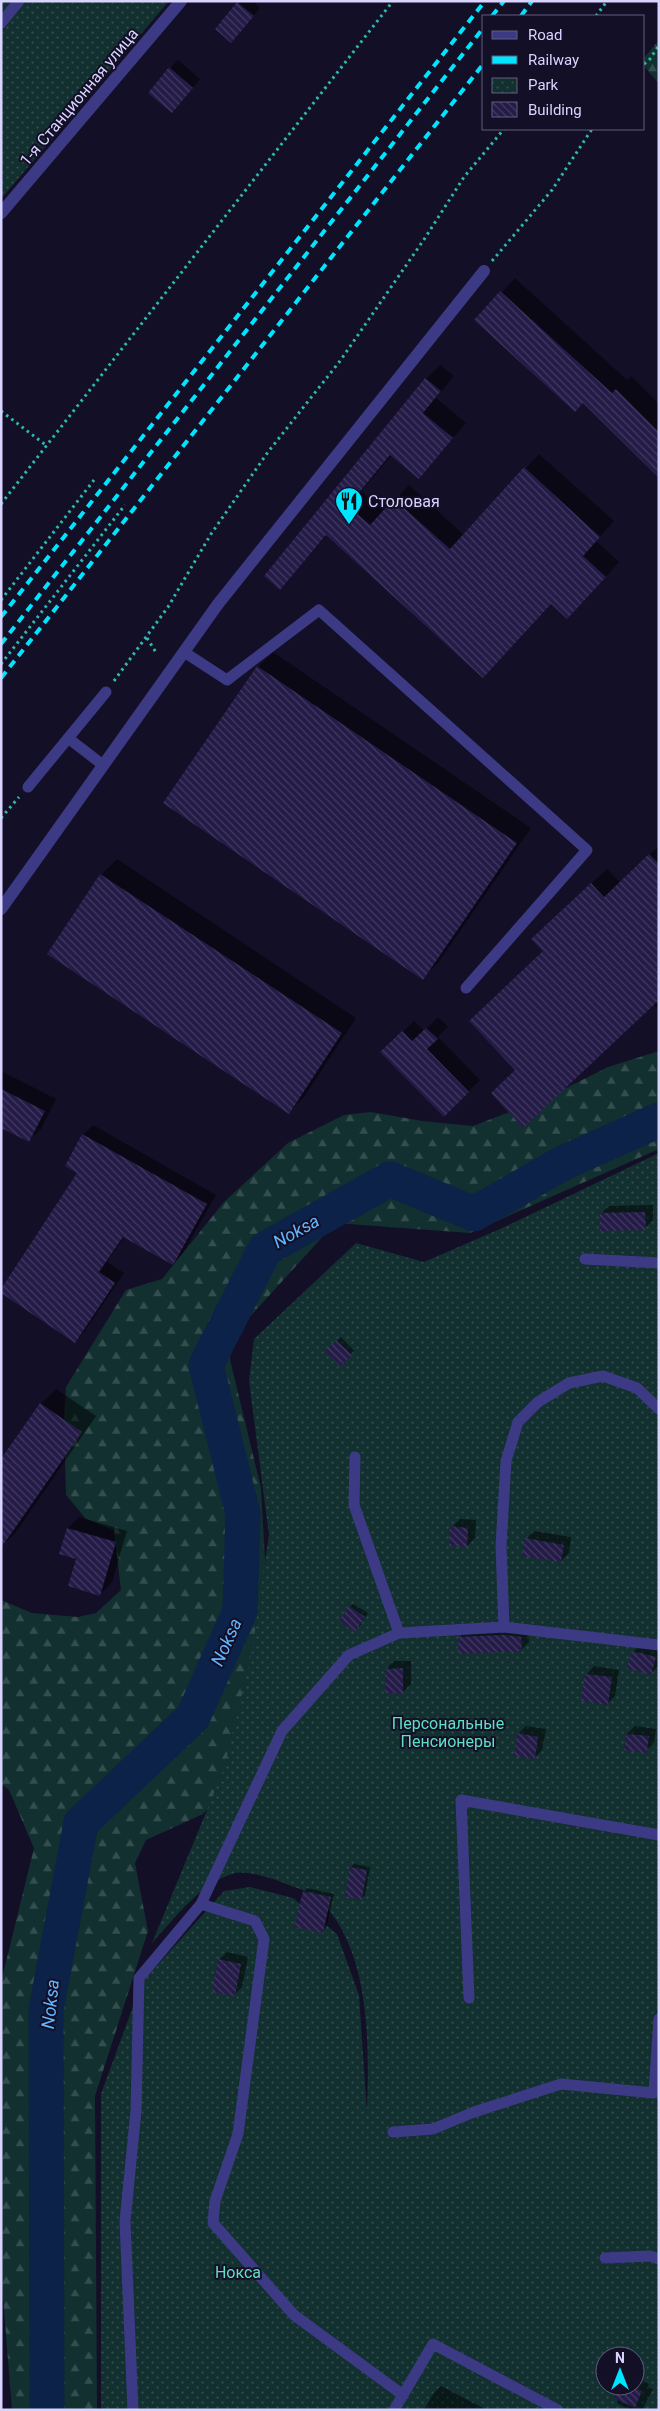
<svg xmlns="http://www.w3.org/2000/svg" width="660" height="2411" font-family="Roboto,sans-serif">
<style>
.forest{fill:url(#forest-firs)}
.park{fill:url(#park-dots);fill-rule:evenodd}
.shadow{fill:#0007}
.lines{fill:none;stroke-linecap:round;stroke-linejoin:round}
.river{stroke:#0c2248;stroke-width:35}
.building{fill:url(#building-back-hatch)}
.path{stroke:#2fb8b0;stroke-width:3;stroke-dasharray:2.5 4;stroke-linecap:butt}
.service{stroke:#3d3a85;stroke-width:11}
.minor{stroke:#3d3a85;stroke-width:12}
.rail{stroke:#00e5ff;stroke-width:4;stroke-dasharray:8 6;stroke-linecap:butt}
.labels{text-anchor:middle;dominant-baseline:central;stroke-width:4;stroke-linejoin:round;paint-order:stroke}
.street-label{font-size:16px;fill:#d9d4ff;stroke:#130f26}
.poi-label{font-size:16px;fill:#d9d4ff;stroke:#130f26;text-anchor:start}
.park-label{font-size:16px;fill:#5fe0c0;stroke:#130f26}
.water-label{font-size:18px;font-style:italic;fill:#62b6ff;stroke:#130f26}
</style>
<defs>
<pattern id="forest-firs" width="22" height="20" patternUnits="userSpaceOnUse" patternTransform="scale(1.25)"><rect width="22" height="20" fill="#12302f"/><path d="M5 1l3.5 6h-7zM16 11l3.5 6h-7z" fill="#344d4e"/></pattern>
<pattern id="park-dots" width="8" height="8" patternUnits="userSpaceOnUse" patternTransform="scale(1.25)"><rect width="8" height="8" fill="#12302f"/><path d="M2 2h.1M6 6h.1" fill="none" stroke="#344d4e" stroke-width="1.8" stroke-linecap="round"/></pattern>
<pattern id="building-back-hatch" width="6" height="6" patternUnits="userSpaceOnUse" patternTransform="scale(1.25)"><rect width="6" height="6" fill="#241b47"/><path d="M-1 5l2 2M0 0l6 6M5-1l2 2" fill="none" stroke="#433b63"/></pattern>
</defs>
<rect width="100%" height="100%" fill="#130f26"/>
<!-- forest -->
<path class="forest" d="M659,40V84L644,66V58Z
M659,1051V1149L470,1233L335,1223L226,1343L261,1488L266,1578L234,1780L203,1814L146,1840L135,1863L148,1931L95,2096L97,2410H12L1,2273V1982L34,1848L9,1790L1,1784V1600L32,1613L78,1617L96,1613L121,1590L114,1530L86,1519L66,1495L64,1420L66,1387L126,1290L162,1279L224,1202L288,1143L344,1115L371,1112L422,1121L473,1126L548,1097L608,1067Z"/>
<!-- park -->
<path class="park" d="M1,1H169L1,199Z
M659,1153V2410H101V2094L142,1982L224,1891L250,1887L293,1898L337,1934L359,1995L367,2112C369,2044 371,1951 320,1900C312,1892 296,1888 286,1884C276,1879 245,1870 235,1873C199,1884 176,1917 152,1943L224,1769L252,1651L269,1535L249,1381L254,1339L356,1243L424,1262L500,1229ZM605,2356H635V2386H605Z"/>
<!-- shadow -->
<path class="shadow" d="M240,1H253L260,8L239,33L216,29Z
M178,60L200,79L180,104L170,68Z
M515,278L627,380L631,376L659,404V475L584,402L476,320Z
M440,365L454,376L436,398L466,423L419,477L392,455L361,491L385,511L409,485L464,535L539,454L614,521L596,541L619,562L582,603H552L483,677L327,535L280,588L426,379Z
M273,652L531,828L438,963L423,978L258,667Z
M659,846V1010L653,1004L517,1070L544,951L548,924L607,869L620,882Z
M117,859L356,1018L304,1097L289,1112L49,954L101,875Z
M438,1017L448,1027L438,1037L480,1080L444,1115L382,1052L414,1021L424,1031Z
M1,1071L56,1099L41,1129L29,1140L1,1126Z
M93,1125L216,1195L182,1254L172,1264L125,1236L107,1262L124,1273L84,1332L74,1342L79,1172L83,1135Z
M653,1205V1220L645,1228L601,1213L609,1206Z
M341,1337L354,1351L340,1365L327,1351Z
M56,1389L96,1416L16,1532L1,1547L41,1404Z
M79,1517L127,1531L112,1582L100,1594L78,1558L68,1528Z
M460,1519L476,1520L475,1538L467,1546L452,1527Z
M534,1531L571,1537L569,1553L561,1561L526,1539Z
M353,1604L368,1613L359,1627L350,1607Z
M528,1629L529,1642L521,1650L459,1638L467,1630Z
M641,1644L659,1648V1666L651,1673L633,1652Z
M394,1661H411V1684L403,1692L386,1669Z
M594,1666L619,1670L615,1696L607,1704L583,1700L587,1674Z
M526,1726L546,1729L542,1750L534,1758L518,1734Z
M635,1726L656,1729L654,1743L646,1751L627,1734Z
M354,1864L370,1867L365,1895L362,1898L351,1867Z
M307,1888L334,1894L326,1928L322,1932L304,1892Z
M227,1952L248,1957L242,1987L234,1995L219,1960Z
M635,2377L649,2384L648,2387L653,2389L642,2410H630L617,2403L621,2386H635Z
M441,2386L487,2410H424L433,2394Z
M1,2393L4,2410H1Z"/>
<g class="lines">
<!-- river -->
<path class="river" d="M47,2410L46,2010L81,1823L193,1717L240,1611L243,1514L206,1365L265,1249L390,1179L474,1214L563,1163L659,1120"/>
</g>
<!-- building -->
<path class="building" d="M237,2L254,16L231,43L215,29Z
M169,67L193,88L172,113L148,93Z
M500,291L612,393L616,389L659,432V478L583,403L575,412L474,320Z
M425,378L441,391L423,413L453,438L419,479L390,455L348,506L370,525L394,499L450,549L524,467L600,537L583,556L606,577L567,619L551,604L483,678L326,535L280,590L264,576Z
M257,666L517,843L423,980L163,803Z
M649,854L659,864V1000L523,1128L491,1093L515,1070L469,1021L543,951L531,939L591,883L604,897Z
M100,874L342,1033L289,1114L47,954Z
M426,1028L438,1039L427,1049L469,1092L444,1117L380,1052L402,1031L412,1041Z
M1,1089L45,1111L29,1142L1,1128Z
M82,1134L207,1204L173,1265L123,1237L99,1272L115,1283L75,1343L1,1293V1289L77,1173L65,1166Z
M645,1212L646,1230L600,1231V1213Z
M336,1340L352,1355L340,1367L325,1351Z
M40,1403L82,1432L1,1548V1459Z
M450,1526L468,1528L467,1547L449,1546Z
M67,1528L116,1542L100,1596L68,1586L76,1559L59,1554Z
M525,1538L564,1545L561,1562L522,1556Z
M349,1606L365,1617L355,1632L339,1621Z
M504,1635L521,1637L522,1651L458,1654V1637Z
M632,1651L656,1657L651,1675L627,1668Z
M403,1668V1693H385V1669Z
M585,1674L612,1677L608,1705L581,1701Z
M517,1733L538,1737L535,1759L514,1756Z
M626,1734L649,1736L647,1753L624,1750Z
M350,1867L367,1870L362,1900L345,1896Z
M303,1891L331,1897L323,1933L294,1927Z
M218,1959L241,1964L235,1996L212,1992Z
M619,2386H630L642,2391L635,2408L614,2398Z"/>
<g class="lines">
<!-- path -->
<path class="path" d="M596,16L607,1
M644,64L650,59L659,45
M492,261L552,190L592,129
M1,411L47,446
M1,504L393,1
M1,600L94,480
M147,638L157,654
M1,664L125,505
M114,681L168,607L211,534L268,452L340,361L425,238L464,177L504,129
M1,818L19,797"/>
<!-- service -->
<path class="service" d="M1,23L19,1
M184,652L227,680L319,610L587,850L466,988
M68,738L103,765
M28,787L106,692
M585,1259L659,1263
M659,1409L637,1388L603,1376L569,1383L538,1402L518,1422L506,1461L501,1546L504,1627L659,1645
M355,1457L354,1505L399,1633
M201,1904L255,1921L264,1939L238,2134L215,2201L213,2223L294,2315L403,2395
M469,1998L461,1800L659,1835
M393,2132L433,2129L474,2112L561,2084L654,2093L659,2019
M605,2258L650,2256L659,2259
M133,2410L125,2221L136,2111L139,1978L201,1904L282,1731L349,1655L399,1633L504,1627
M394,2410L433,2344L558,2410"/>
<!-- minor -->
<path class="minor" d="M1,213L181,1
M1,909L218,604L484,271"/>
<!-- rail -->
<path class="rail" d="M492,16L504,1
M521,16L532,1
M1,617L485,1
M1,644L484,27
M1,678L484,63"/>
</g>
<!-- icons -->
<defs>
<g id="restaurant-pin" transform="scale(1.4375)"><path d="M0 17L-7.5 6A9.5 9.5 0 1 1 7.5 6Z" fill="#00e5ff" stroke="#130f26"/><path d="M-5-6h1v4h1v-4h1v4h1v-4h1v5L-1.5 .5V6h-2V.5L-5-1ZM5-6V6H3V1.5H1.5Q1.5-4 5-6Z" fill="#111"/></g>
</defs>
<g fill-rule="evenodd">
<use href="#restaurant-pin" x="349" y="501"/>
</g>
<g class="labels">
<!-- street labels -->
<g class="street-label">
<text transform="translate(79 97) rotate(-50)">1-я Станционная улица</text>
</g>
<!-- poi labels -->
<g class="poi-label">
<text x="368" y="501">Столовая</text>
</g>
<!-- park labels -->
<g class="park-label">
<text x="448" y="1723">Персональные<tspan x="448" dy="18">Пенсионеры</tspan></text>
<text x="238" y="2272">Нокса</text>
</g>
<!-- water labels -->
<g class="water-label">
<text transform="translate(296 1231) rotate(-29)">Noksa</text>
<text transform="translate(226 1642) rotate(-66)">Noksa</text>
<text transform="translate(50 2004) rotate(-84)">Noksa</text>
</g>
</g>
<!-- border -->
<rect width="660" height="2411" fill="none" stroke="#d9d4ff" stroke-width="5"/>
<!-- legend -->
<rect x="482" y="15" width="162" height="115" fill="#130f26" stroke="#625e7d"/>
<rect x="492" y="31" width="25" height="8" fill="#3d3a85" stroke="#625e7d"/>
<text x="528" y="40" font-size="15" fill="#d9d4ff">Road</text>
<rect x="492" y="56" width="25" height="8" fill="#00e5ff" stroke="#625e7d"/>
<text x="528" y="65" font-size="15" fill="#d9d4ff">Railway</text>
<rect x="492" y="78" width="25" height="15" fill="url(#park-dots)" stroke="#625e7d"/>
<text x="528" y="90" font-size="15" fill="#d9d4ff">Park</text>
<rect x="492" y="102" width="25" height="15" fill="url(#building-back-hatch)" stroke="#625e7d"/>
<text x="528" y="115" font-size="15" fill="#d9d4ff">Building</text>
<!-- north arrow -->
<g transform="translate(620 2371)"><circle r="24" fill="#130f26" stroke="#625e7d"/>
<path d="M0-4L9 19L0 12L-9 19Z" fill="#00e5ff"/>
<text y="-8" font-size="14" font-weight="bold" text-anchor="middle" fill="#d9d4ff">N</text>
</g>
</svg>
